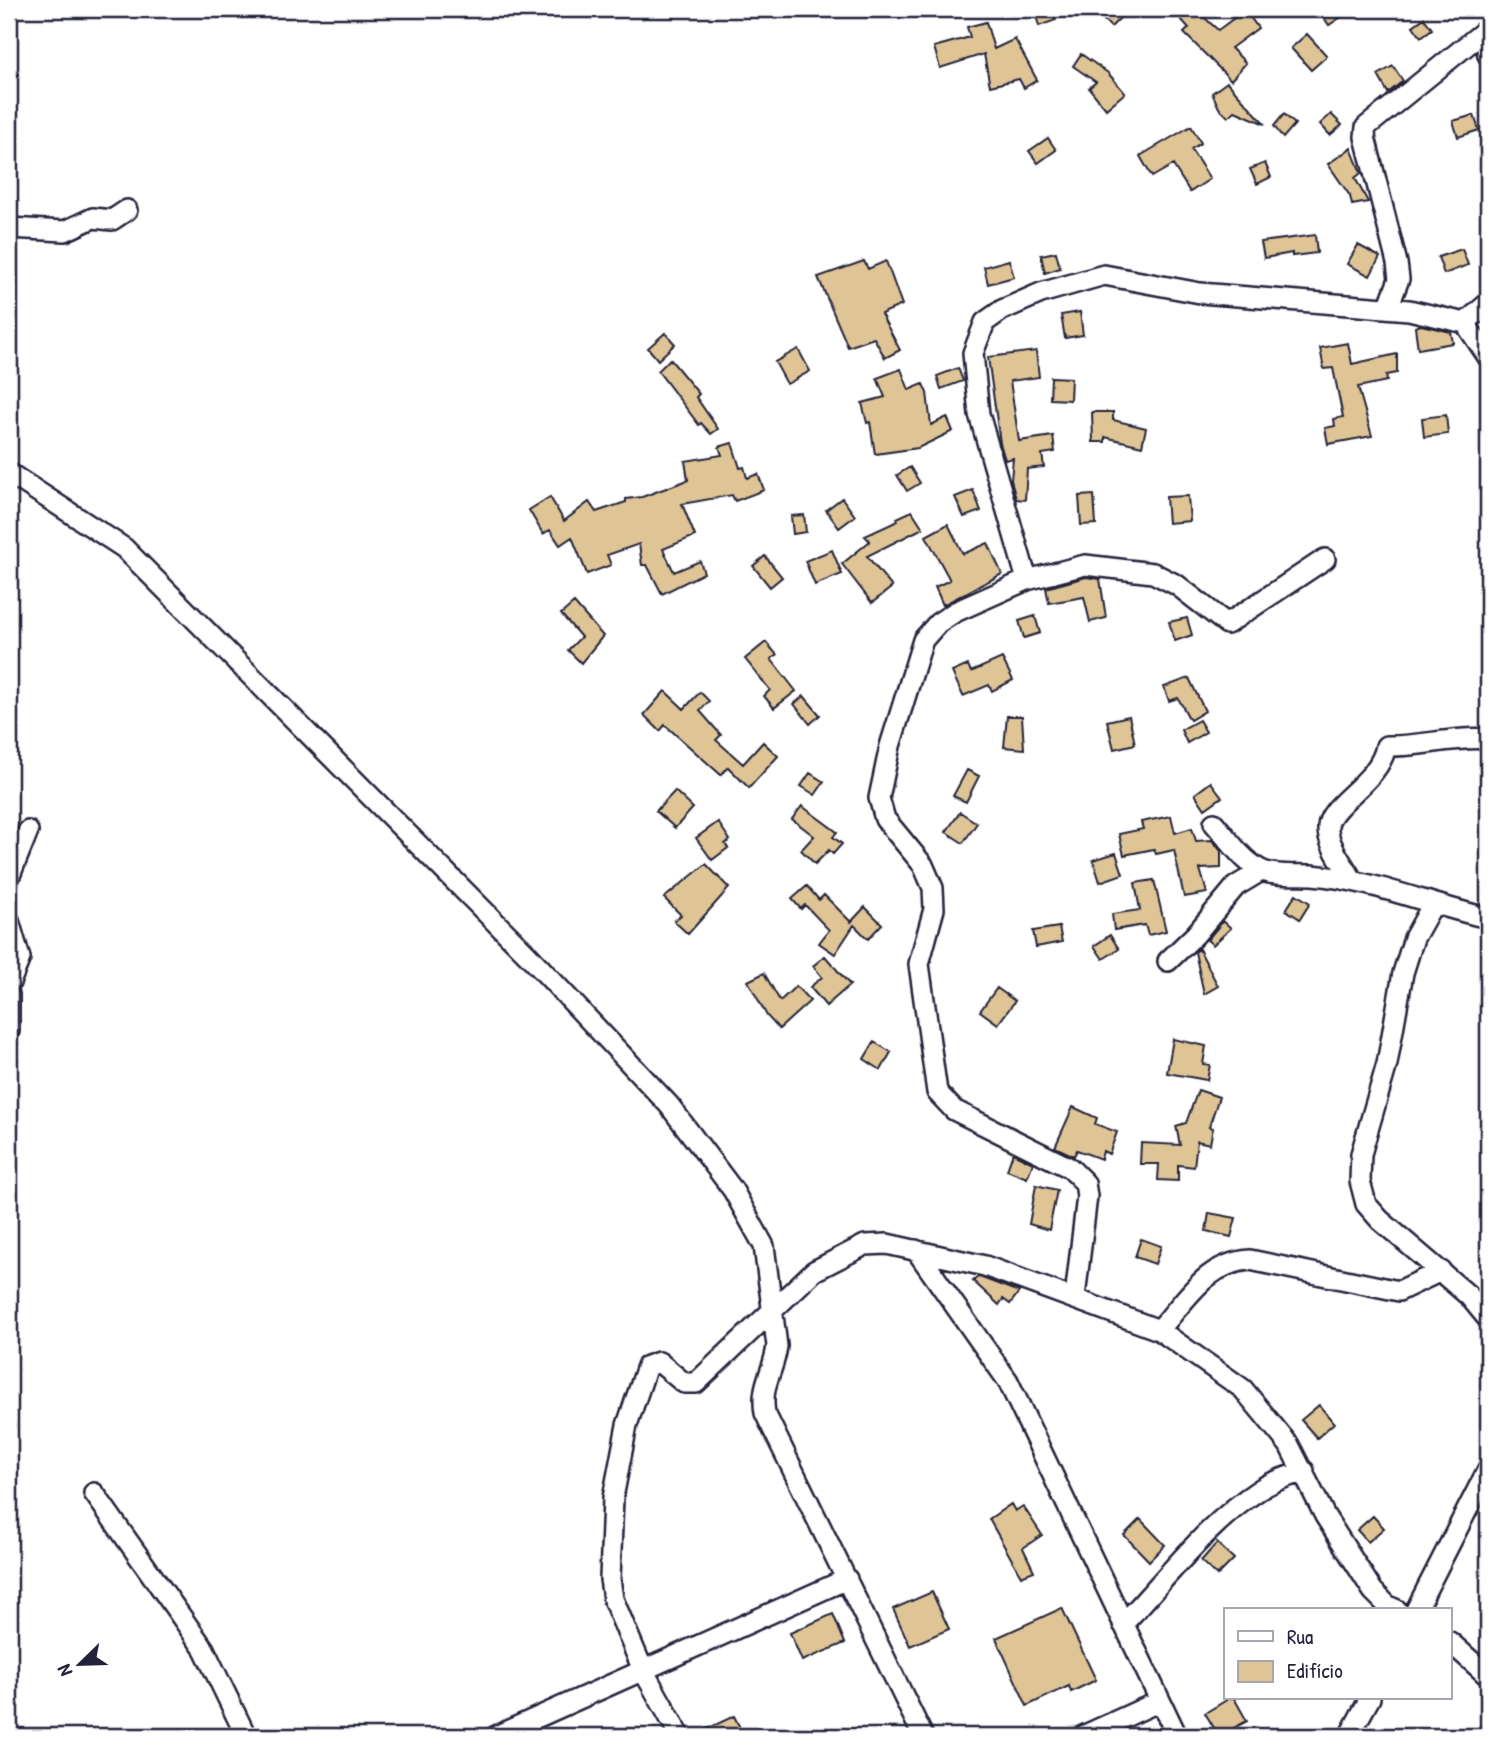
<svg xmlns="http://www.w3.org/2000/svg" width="1497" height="1745" font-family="'Patrick Hand',sans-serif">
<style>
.building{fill:#dfc595;stroke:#22223b;stroke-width:2}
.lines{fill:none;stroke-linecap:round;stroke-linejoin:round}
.minor-casing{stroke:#22223b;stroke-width:24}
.minor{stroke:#fff;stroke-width:19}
</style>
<rect width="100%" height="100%" fill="#fff"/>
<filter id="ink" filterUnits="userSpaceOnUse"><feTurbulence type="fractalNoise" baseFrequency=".0143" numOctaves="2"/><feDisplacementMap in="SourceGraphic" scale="14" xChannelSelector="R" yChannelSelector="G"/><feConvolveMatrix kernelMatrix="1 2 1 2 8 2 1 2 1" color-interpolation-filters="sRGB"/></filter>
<g filter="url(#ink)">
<!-- building -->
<path class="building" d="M1034,9H1052L1056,20L1039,26Z
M1093,9H1129L1111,27Z
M1172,9H1195L1218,30L1245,10L1258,28L1231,48L1246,63L1231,80L1184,33L1189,28Z
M1318,9H1353L1329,25Z
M1424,18L1432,29L1421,37L1413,26Z
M986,22L994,49L1015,39L1037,80L1024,88L1019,79L990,86L984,54L940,68L934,47L970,37L967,27Z
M1307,34L1327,56L1311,70L1291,48Z
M1081,54L1108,73L1125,93L1106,109L1089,88L1096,82L1073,66Z
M1393,66L1403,81L1388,93L1378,75Z
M1227,82L1265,124L1235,111L1228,117L1219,108L1212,93Z
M1284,114L1295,124L1283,138L1274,126Z
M1331,114L1342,125L1330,135L1320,124Z
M1474,115L1479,130L1458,137L1453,121Z
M1191,126L1201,143L1191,149L1210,179L1190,192L1173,165L1152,177L1140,156Z
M1048,138L1056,150L1038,163L1029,151Z
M1351,148L1361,173L1355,178L1368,202L1352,205L1350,196L1328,164Z
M1265,163L1271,177L1257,184L1250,169Z
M1315,235L1317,253L1292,256V253L1264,258L1261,242Z
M1358,245L1380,257L1370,276L1347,264Z
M1462,249L1468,265L1444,274L1438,257Z
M1056,252L1060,268L1045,273L1041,255Z
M1009,260L1014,277L988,284L984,267Z
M864,261L868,269L886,261L902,305L881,314L900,350L885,358L874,338L848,347L818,277Z
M1080,312L1083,335L1065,338L1061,315Z
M1421,325L1451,332L1453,343L1418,349L1415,327Z
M665,333L675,344L658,360L648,348Z
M1348,343L1352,364L1397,354V373L1386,375L1387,381L1358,387L1372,436L1328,444L1325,428L1335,426L1334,419L1343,417L1333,368L1324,369L1320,348Z
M798,349L810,371L787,384L775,362Z
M1036,351L1039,377L1010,381L1019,441L1053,436L1055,452L1042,454L1044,467L1027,469L1025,500L1016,499L1011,480L1013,458L1005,460L1000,443L988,357Z
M670,359L699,394L696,397L718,429L711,434L701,423L699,425L658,371Z
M958,368L963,381L941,389L937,376Z
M901,369L909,390L923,384L927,393L931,425L947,417L953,431L918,448L875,454L870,422L867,423L862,403L885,397L877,378Z
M1051,377L1071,378L1070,400L1050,399Z
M1092,412H1113V420L1146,428L1142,446L1105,437V442H1093Z
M1446,415L1448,434L1424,437L1422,418Z
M732,443L740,468L744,467L747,478L758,474L764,490L735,501L732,495L682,504L695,536L663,549L674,572L700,561L704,573L662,594L647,565H642L639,544L607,555L611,565L587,574L572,537L560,545L550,530L543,534L529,510L550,497L564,521L589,502L596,512L626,502V499L642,497L688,480L685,461L722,455L719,447Z
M910,467L920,483L907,491L897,475Z
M973,490L981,511L964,517L955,497Z
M1094,495L1096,524L1081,525L1079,496Z
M1188,496L1190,521L1168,523L1166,497Z
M842,498L855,516L839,528L826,510Z
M912,511L923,528L867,556L892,587L872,603L842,564L870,541L865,536L898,521L897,518Z
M804,515L806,532L793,534L791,516Z
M948,524L963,554L988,543L1002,574L943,605L935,587L950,580L926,536Z
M832,550L842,574L815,585L805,561Z
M765,556L782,577L770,587L753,566Z
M1086,577L1100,579L1106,618L1090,622L1084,597L1049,603L1046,588Z
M574,603L603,636L581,663L568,650L581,637L561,614Z
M1035,616L1040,633L1024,638L1019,621Z
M1187,618L1192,635L1175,641L1169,622Z
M766,642L777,655L771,659L796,691L774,708L764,696L770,690L745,659Z
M1002,658L1013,680L992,691L989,685L963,696L952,672L968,665L971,672Z
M1189,678L1205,711L1190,720L1178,698L1169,701L1164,687Z
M665,691L684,709L700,692L709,701L700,711L721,735L716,740L743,764L763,742L778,756L749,788L728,767L721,775L665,725L660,731L644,715Z
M804,696L820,715L810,724L794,704Z
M1007,716H1022L1024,749L1004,747Z
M1129,716L1135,744L1114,749L1107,721Z
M1199,720L1206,732L1187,743L1181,730Z
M967,770L979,776L966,802L953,796Z
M810,773L824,782L815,795L801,786Z
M1211,782L1222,797L1205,809L1195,794Z
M675,791L693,808L675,828L656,811Z
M802,806L837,832L833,837L842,844L833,854L829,850L815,864L801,850L814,836L792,819Z
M960,812L977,823L963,843L946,832Z
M1171,816L1175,833L1192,828L1196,841L1212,840L1221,851V868L1200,869L1207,893L1184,897L1174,850L1156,854L1154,849L1124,855L1119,834L1143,829L1141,822Z
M718,822L730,840L725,844L728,848L712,860L696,838Z
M1116,853L1123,874L1100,882L1093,860Z
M706,864L729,888L688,934L674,921L681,915L664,898Z
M1154,880L1166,931L1148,935L1145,925L1114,930L1112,914L1140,910L1135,883Z
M807,886L819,900L824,895L851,922L865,907L882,924L868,939L854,925L835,954L819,943L829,930L805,905L801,909L792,899Z
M1296,894L1310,903L1300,919L1286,910Z
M1223,921L1231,928L1213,945L1207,940Z
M1059,927L1062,942L1036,947L1033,931Z
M1110,935L1119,949L1103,959L1094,946Z
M1199,949L1218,986L1204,994L1195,952Z
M825,956L850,985L826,1006L810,987L822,977L813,966Z
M764,973L780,1001L796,986L810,1001L779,1029L767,1016L748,981Z
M997,988L1015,1001L998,1024L980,1011Z
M1173,1039L1206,1046L1203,1064L1210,1065L1207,1080L1167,1073Z
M874,1042L891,1052L881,1070L864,1059Z
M1198,1090L1219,1097L1209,1127L1213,1128L1210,1144L1197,1141L1194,1167L1178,1165V1181L1158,1180L1159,1164H1140L1141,1143L1180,1145L1176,1126L1186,1123Z
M1073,1107L1097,1118L1095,1124L1117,1132L1109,1154L1103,1151L1101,1159L1077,1150L1074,1156L1055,1147Z
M1013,1153L1033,1163L1027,1178L1007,1170Z
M1036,1185L1057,1190L1049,1230L1029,1224Z
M1209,1213L1236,1218L1231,1237L1206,1231Z
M1141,1239L1161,1246L1155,1264L1135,1257Z
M978,1277L982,1278L1019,1292L1010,1304L1003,1299L999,1305L973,1281Z
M1319,1405L1334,1423L1317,1438L1301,1420Z
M1011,1504L1015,1511L1023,1506L1042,1535L1023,1548L1034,1571L1021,1576L989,1519Z
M1373,1516L1384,1528L1368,1542L1357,1530Z
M1140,1519L1165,1545L1149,1561L1124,1535Z
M1217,1543L1234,1559L1217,1576L1201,1561Z
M932,1592L949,1629L910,1646L893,1609Z
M1062,1608L1096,1680L1071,1692L1069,1686L1027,1706L996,1638Z
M833,1614L845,1643L802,1661L790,1633Z
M1230,1698H1234L1247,1721L1219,1736L1205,1713Z
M734,1716L744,1736H692Z"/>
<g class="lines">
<!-- minor casing -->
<g class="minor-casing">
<path id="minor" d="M1484,31L1488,55
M9,228L65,231L93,218L112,220L127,210
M1388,308L1399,279L1397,263L1365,137L1366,127L1488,28
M1465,323L1488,303
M9,473L124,548L528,955L669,1105L733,1190L764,1246L777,1346C774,1372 760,1384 765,1413L923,1736
M1027,580L979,414L973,353L985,322L1002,310L1041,293L1104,275L1200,293L1409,310L1465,323L1488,357
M1214,823C1228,839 1241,859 1259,869C1271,877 1297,874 1312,875C1373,880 1429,905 1488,918
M9,878L28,831
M1353,881C1345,866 1327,845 1328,827C1328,804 1380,782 1386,746C1420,747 1454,736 1488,739
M1433,904L1414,938L1403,973L1387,1064L1361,1154L1360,1181L1366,1204L1380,1220L1469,1296L1488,1319
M9,921L20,958L9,985
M1168,961L1195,935L1236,886L1261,871
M9,995V1031
M916,1250L1008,1381L1177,1736
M1075,1297L1087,1196L1085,1183L1070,1168L954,1110L937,1092L919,964L934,909L933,888L923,865L885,819L879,798L890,746L923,640L938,623L955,612L1027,580L1085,565L1153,573L1177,585L1227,624L1325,559
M1159,1330C1187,1299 1206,1263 1250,1260L1399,1291L1441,1271
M94,1493L204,1649L246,1736
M1416,1610L1488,1469
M1123,1624C1166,1579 1206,1525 1259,1490C1272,1481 1289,1476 1304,1471
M1450,1642L1488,1676
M496,1736L847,1579
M680,1736L643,1670L613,1599L610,1579L613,1498L627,1425L647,1366L659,1362L684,1383H696L814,1271L865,1245L887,1244L985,1266L1159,1330L1243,1389L1289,1445L1325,1516L1373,1591L1388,1606L1397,1610
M1083,1736L1160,1701
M1349,1736L1370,1698"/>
</g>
<!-- minor -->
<use href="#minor" class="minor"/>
</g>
</g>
<!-- margin -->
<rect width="1497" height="1745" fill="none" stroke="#fff" stroke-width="35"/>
<rect x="18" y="18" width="1462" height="1710" fill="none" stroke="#22223b" stroke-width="2.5" filter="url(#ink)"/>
<!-- legend -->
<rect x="1224" y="1608" width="228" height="91" fill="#ffffff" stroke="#a7a7b1" stroke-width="2"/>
<rect x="1238" y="1631" width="35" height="10" fill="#ffffff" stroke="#a7a7b1" stroke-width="2"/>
<text x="1287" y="1644" font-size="21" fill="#22223b">Rua</text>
<rect x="1238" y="1661" width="35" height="21" fill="#dfc595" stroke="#a7a7b1" stroke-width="2"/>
<text x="1287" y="1678" font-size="21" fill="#22223b">Edifício</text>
<!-- north arrow -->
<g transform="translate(80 1664) rotate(247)" stroke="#ffffff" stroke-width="5" paint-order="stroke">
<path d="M0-5L12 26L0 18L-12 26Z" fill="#22223b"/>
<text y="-10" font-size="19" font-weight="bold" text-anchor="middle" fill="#22223b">N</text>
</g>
</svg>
